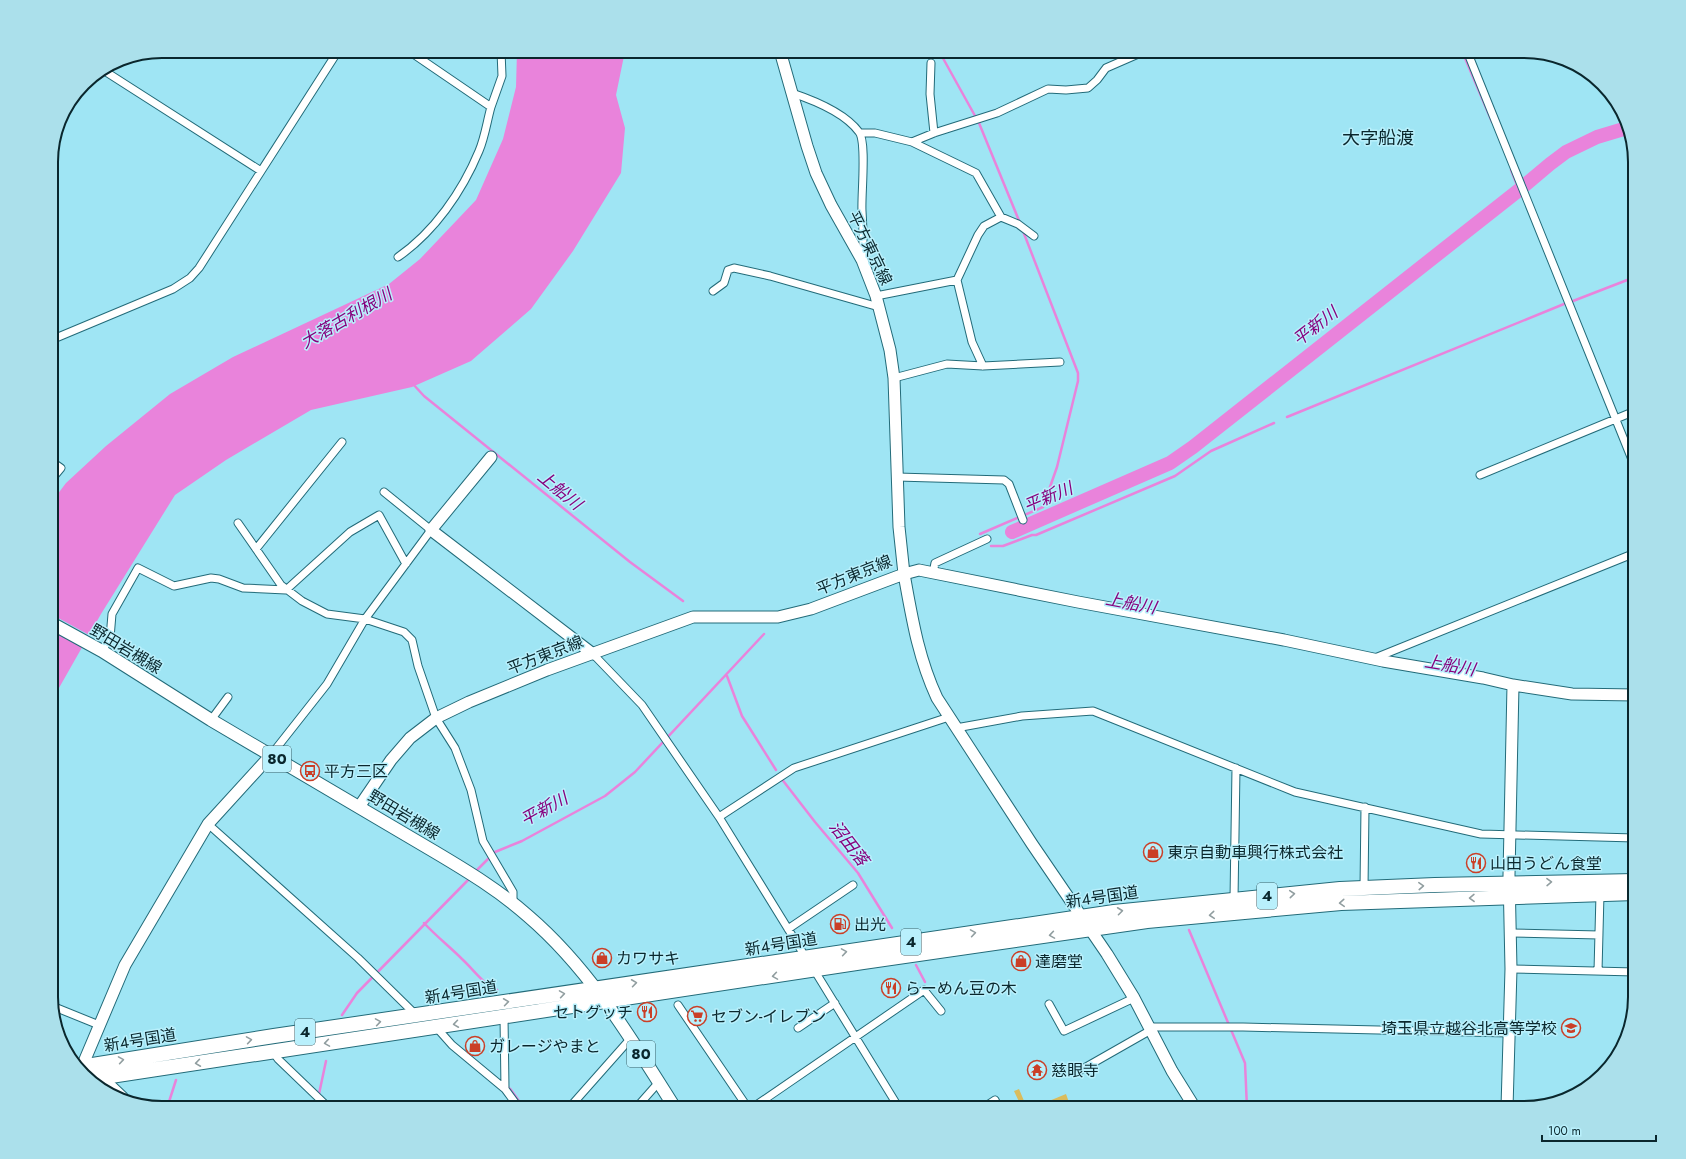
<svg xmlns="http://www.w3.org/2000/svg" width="1686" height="1159" font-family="Jost,'Noto Sans JP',sans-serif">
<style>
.green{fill:#dabc5c}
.water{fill:#e983db}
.pier{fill:#9fe5f4}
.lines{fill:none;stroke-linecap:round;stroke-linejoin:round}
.stream{stroke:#e983db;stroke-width:2.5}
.river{stroke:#e983db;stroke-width:14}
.street-casing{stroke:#236b79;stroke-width:9}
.secondary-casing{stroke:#236b79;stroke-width:13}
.primary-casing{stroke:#236b79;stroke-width:14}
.highway-casing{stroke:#236b79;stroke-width:16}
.street{stroke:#fff;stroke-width:7}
.secondary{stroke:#fff;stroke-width:11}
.primary{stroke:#fff;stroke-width:12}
.highway{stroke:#fff;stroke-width:14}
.oneway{stroke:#919ea0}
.labels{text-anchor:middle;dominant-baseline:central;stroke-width:3;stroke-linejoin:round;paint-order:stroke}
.shield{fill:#b9f0fc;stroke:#3e636b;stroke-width:1}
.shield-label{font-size:15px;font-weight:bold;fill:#0a272d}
.street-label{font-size:16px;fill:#0a272d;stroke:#b9f0fc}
.poi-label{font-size:16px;fill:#0a272d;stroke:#b9f0fc;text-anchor:start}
.water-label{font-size:17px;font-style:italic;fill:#87007d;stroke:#b9f0fc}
.quarter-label{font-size:18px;fill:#0a272d;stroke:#b9f0fc}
.rim{fill:none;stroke:#0a272d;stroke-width:2}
</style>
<rect width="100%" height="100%" fill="#9fe5f4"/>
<!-- green -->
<path class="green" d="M1019,1089L1027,1108H1022L1014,1091Z
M1066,1094L1071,1108H1032Z"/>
<!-- water -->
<path class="water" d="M517,51H625L616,95L625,128L621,173L573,251L531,309L471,361L412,387L311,410L226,460L175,495L101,614L51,702V503L66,483L106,446L170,394L233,357L389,284L420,259L476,200L503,139L516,87Z"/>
<!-- pier -->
<path class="pier" d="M51,614L91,636L85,646L51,627Z"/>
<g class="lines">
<!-- stream -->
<path class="stream" d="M939,51L979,123L1020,223
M1462,51L1492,122
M1511,170L1519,190
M1573,301L1635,277
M412,383L424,396L630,562L683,601
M1287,417L1564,304
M980,534L1043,507L1057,467L1078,381V373L1023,231
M991,546H1003L1032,535H1036L1175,476L1211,451L1274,423
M727,676L742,716L776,770
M781,778L815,822L858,873L892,928
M475,872L495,852L522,841L605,796L635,772L764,634
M424,923C436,936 450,947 462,959C474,970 482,983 497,990
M1189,930L1245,1063L1247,1108
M916,965L925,982
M342,1015L357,993L471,877
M507,1086L511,1090L524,1108
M167,1108L176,1080
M316,1108L326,1061"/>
<!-- river -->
<path class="river" d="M1012,532L1170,463L1193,447L1519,190L1550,164L1566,152L1597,137L1627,128"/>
<!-- street casing -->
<g class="street-casing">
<path id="street" d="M1467,51L1635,467
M931,63L930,94L934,133
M103,70L261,171
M792,93C813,100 845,113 859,132C867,142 861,195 862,211C863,227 864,243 862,259
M491,107L502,76L501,51
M861,133H875L912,142L934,133L997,113L1048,89L1066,90L1088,88L1097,80L1106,68L1145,51
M912,142L976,173L1001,217
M398,257C434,232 462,192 479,151C485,137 487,121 491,107L409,51
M713,291L724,283L728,270L734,268L770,276L879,307
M876,296L957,280
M51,340L173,289L190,278L199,268L338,51
M983,366L972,342L957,280L978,235L984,226L1001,217L1018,224L1034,236
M894,378L947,364L983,366L1060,362
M51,461L61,468L51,480
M1480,475L1635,411
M897,477L1004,480L1009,484L1023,520
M238,523L281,585L302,601L327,614L365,619L404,632L412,640L418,666L436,718L455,748L471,790L483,841L513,892V903
M256,549L342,442
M933,573L935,563L987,539
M102,651L110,638L112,614L138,568L174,586L211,578L219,579L243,588L286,590L350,532L379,515L406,564
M593,654L642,705L719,817L806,958
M1375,658L1635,553
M211,720L228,697
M956,728L1022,716L1093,711L1295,792L1481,834L1635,838
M271,755L327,684L365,619L431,530L384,492
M719,817L794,768L949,717
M208,824L358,958L417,1016
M1364,888L1365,807
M1234,899L1236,768
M788,929L853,885
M1511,933L1599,935
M813,968L899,1108
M1511,969L1635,972
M1598,971L1600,894
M1049,1004L1064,1031L1134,998
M678,1005L748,1108
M52,1006L99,1025
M504,1017L505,1089
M436,1027L452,1045L505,1089L519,1108
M1149,1027H1243L1509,1033
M798,1028L835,1003
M273,1052L278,1059L329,1108
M1079,1071L1151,1030
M104,1077L124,1096
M569,1108L631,1038
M636,1108L659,1082
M752,1108L924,990L941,1011
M983,1108L995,1100L999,1108"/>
</g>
<!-- secondary casing -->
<g class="secondary-casing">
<path id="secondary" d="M491,457L431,530L593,654
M359,807L391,760L410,738L436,718L469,702L547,670L693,617H778L811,609L904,574L899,527L894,378L890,350L876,296L862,260L831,205L816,173L807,146L780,51
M81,1069L125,965L198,841L208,824L271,755
M1195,1108L1172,1071L1134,998L1107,954L1032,844L937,698C918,657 912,618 904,574L919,570L1078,602L1284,640L1383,661L1483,678L1513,685L1572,694L1635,695
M1507,1108L1511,969L1509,875L1513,685"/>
</g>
<!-- primary casing -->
<g class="primary-casing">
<path id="primary" d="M51,623L102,651L211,720L435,852C467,871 500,891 528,916C590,969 632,1040 675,1108"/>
</g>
<!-- highway casing -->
<g class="highway-casing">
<path id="highway" d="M80,1067L274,1036L1114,912L1340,889L1435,885L1635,881
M91,1079L863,962L1147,921L1341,903L1635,893"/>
</g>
<!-- street -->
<use href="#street" class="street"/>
<!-- secondary -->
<use href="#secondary" class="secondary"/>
<!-- primary -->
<use href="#primary" class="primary"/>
<!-- highway -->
<use href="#highway" class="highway"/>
</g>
<!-- one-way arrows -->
<defs><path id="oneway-chevron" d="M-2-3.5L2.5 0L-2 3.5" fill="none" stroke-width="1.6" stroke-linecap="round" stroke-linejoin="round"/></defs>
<g class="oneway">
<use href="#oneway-chevron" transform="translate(1549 882) rotate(-1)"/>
<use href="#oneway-chevron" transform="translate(1421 886) rotate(-3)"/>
<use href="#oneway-chevron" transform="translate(1292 894) rotate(-5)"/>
<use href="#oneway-chevron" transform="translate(1472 898) rotate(179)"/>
<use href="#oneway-chevron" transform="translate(1342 903) rotate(176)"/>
<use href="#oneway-chevron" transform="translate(1120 911) rotate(-7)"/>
<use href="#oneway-chevron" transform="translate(1212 915) rotate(175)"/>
<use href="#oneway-chevron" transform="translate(973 933) rotate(-9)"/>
<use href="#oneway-chevron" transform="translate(1052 935) rotate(171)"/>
<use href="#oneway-chevron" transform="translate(844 952) rotate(-9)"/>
<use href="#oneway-chevron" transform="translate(775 976) rotate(171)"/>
<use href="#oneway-chevron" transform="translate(634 983) rotate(-8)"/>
<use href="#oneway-chevron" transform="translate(562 994) rotate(-9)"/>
<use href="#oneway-chevron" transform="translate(506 1002) rotate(-8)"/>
<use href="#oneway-chevron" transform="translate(378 1022) rotate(-9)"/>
<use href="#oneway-chevron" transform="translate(456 1024) rotate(172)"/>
<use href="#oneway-chevron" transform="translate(249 1040) rotate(-9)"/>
<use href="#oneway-chevron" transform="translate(327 1043) rotate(171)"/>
<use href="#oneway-chevron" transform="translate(121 1060) rotate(-9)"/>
<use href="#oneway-chevron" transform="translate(198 1063) rotate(172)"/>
</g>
<!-- icons -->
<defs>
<g id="bus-ring" transform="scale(1)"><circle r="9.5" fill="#b9f0fc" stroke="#ca3f27" stroke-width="1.5"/><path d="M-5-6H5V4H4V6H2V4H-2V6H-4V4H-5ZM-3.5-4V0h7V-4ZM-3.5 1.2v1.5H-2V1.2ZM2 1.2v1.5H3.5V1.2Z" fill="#ca3f27"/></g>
<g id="shop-ring" transform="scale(1)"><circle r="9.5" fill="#b9f0fc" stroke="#ca3f27" stroke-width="1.5"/><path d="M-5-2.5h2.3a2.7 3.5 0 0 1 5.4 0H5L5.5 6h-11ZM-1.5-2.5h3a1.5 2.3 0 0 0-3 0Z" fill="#ca3f27"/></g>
<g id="restaurant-ring" transform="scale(1)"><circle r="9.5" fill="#b9f0fc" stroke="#ca3f27" stroke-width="1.5"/><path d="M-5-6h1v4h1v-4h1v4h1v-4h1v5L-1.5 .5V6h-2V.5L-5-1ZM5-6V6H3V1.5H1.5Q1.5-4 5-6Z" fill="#ca3f27"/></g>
<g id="fuel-ring" transform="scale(1)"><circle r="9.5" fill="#b9f0fc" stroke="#ca3f27" stroke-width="1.5"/><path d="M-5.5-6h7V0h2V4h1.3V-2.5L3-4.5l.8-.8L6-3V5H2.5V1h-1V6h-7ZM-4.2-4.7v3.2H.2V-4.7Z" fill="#ca3f27"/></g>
<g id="supermarket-ring" transform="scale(1)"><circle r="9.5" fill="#b9f0fc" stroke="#ca3f27" stroke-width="1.5"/><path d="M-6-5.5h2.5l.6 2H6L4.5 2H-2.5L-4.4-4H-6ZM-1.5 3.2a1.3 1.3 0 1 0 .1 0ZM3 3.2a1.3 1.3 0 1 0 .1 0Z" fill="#ca3f27"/></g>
<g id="school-ring" transform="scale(1)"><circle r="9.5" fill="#b9f0fc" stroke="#ca3f27" stroke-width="1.5"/><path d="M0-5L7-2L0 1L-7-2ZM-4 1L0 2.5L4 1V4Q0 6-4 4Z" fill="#ca3f27"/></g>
<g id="temple-ring" transform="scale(1)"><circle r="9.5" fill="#b9f0fc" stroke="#ca3f27" stroke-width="1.5"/><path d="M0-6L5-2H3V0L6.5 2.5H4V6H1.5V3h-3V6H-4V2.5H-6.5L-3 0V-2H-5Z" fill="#ca3f27"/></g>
</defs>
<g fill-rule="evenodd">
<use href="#bus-ring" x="310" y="771"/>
<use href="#shop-ring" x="1153" y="852"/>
<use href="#restaurant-ring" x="1476" y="863"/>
<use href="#fuel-ring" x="840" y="924"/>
<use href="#shop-ring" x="602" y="958"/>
<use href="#shop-ring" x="1021" y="961"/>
<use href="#restaurant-ring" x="891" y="988"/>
<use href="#restaurant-ring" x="647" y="1012"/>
<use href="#supermarket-ring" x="697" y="1016"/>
<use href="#school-ring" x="1571" y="1028"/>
<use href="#shop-ring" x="475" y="1046"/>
<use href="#temple-ring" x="1037" y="1070"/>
</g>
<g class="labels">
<!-- shield labels -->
<g class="shield">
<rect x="263" y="746" width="28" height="26" rx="3"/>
<rect x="1257" y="883" width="20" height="26" rx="3"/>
<rect x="901" y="929" width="20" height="26" rx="3"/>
<rect x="295" y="1019" width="20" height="26" rx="3"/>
<rect x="627" y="1041" width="28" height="26" rx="3"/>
</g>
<g class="shield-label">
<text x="277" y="759">80</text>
<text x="1267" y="896">4</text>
<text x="911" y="942">4</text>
<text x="305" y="1032">4</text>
<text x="641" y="1054">80</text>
</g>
<!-- street labels -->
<g class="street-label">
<text transform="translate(870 248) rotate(64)">平方東京線</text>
<text transform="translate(854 575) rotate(-22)">平方東京線</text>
<text transform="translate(126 649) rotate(31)">野田岩槻線</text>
<text transform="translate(545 655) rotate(-21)">平方東京線</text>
<text transform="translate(404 815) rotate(31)">野田岩槻線</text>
<text transform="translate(1102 897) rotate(-8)">新4号国道</text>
<text transform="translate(781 944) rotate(-9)">新4号国道</text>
<text transform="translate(461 992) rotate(-9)">新4号国道</text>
<text transform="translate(140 1040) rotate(-9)">新4号国道</text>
</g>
<!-- poi labels -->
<g class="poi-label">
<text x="324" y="771">平方三区</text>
<text x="1167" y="852">東京自動車興行株式会社</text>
<text x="1490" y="863">山田うどん食堂</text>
<text x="854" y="924">出光</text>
<text x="616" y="958">カワサキ</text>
<text x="1035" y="961">達磨堂</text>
<text x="905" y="988">らーめん豆の木</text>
<text x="633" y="1012" text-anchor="end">セトグッチ</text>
<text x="711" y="1016">セブン-イレブン</text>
<text x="1557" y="1028" text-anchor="end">埼玉県立越谷北高等学校</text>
<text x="489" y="1046">ガレージやまと</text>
<text x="1051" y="1070">慈眼寺</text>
</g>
<!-- water labels -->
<g class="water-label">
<text transform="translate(346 318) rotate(-30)">大落古利根川</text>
<text transform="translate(1315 326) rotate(-38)">平新川</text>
<text transform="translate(560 490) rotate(39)">上船川</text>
<text transform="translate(1048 497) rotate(-23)">平新川</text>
<text transform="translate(1131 603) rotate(11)">上船川</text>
<text transform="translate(1450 665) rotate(10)">上船川</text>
<text transform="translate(544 809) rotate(-29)">平新川</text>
<text transform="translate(849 843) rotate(52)">沼田落</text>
</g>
<!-- quarter labels -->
<g class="quarter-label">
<text x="1378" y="138">大字船渡</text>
</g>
</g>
<!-- crop -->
<path d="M0 0H1686V1159H0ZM162 58H1524A104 104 0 0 1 1628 162V997A104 104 0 0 1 1524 1101H162A104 104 0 0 1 58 997V162A104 104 0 0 1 162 58Z" fill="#abe0eb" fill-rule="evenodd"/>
<path class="rim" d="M162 58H1524A104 104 0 0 1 1628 162V997A104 104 0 0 1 1524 1101H162A104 104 0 0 1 58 997V162A104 104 0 0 1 162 58Z"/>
<!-- scale -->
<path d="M1542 1135v6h114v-6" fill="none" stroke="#0a272d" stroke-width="2"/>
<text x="1548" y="1135" font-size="12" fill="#0a272d" stroke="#b9f0fc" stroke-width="3" paint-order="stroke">100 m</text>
</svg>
